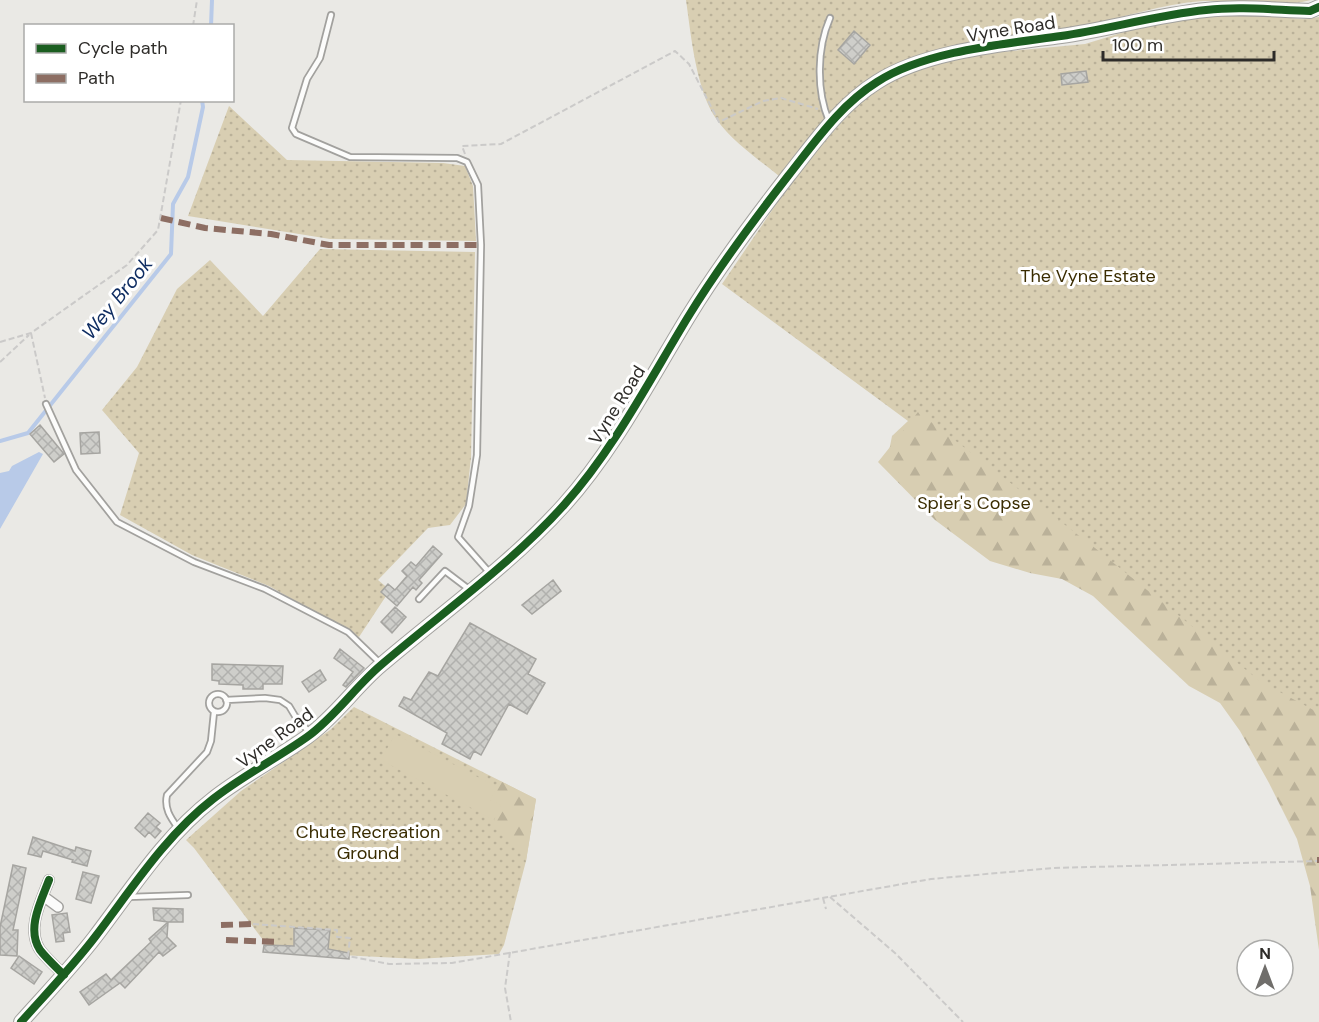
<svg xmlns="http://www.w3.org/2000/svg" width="1319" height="1022" font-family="'DM Sans',sans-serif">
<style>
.grass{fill:url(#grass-dots)}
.forest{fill:url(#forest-firs)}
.pitch{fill:#d8ceb2}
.water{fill:#b8cae8}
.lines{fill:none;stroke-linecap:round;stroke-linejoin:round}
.stream{stroke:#b8cae8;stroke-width:4}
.building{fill:url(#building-cross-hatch);stroke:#a6a5a1;stroke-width:1.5}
.lane-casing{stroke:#a2a19e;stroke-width:8}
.street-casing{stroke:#a2a19e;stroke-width:12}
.secondary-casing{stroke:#a2a19e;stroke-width:16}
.path{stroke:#cbcac9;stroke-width:2;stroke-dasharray:6 3;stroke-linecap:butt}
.lane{stroke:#fcfcfb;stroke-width:4.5}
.street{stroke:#fcfcfb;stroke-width:9}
.secondary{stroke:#fcfcfb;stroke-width:14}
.quiet{stroke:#8d6e63;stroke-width:6;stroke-dasharray:12 6;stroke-linecap:butt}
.cycleway-casing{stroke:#fff;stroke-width:11}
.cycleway{stroke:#1b5e20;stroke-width:8}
.labels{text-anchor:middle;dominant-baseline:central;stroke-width:6;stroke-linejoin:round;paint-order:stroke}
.street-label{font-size:18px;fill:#2e2c29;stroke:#fff}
.park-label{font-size:18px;fill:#3a2c01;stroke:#fff}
.water-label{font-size:20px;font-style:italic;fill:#0f2d62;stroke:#fff}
</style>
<defs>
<pattern id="grass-dots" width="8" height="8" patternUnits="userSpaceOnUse" patternTransform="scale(1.5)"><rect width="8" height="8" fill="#d8ceb2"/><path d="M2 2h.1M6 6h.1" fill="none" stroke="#bab199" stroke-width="1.8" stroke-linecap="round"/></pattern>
<pattern id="forest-firs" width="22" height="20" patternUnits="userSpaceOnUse" patternTransform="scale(1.5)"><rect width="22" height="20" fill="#d8ceb2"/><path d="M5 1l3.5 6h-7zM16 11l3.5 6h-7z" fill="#bab199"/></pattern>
<pattern id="building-cross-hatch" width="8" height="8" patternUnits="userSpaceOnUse" patternTransform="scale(1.5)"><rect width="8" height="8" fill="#cececa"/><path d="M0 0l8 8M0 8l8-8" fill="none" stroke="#b1b1ae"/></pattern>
</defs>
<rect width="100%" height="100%" fill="#eae9e5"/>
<!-- grass -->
<path class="grass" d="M686,0H1311C1276,9 1239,0 1203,1C1161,4 1123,18 1082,26C1015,38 925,40 868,79C834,103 806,144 779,176C758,159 733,142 717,120C696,91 691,35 686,0Z
M1234,14L1304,19L1319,17V845L1267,737L1173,652L889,451L892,436L908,421L722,284L794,178L838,126L860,103L880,87L904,75L954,59L991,53L1085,44L1170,18Z
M229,106L287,160L443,163L465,166L473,186L476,241L330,239L188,216Z
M320,249L475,252L471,457L466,504L450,525L428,528L378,580L390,590L359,637L269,586L192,555L120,515L139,453L102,410L137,367L177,289L210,260L263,316Z
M354,707L536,799L526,861L504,945L499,954L418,959L341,955L269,948L194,848L186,840L241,791L330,730Z"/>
<!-- forest -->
<path class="forest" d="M918,412L1095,548L1261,682L1319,713V950L1310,886L1297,839L1269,783L1240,731L1220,703L1189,686L1093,596L1062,579L1030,573L990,561L935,520L878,462Z
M500,781L536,799L526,861L494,820L501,806L490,800Z"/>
<!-- pitch -->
<path class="pitch" d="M395,734L497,787L490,800L501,805L494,820L381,760Z"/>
<!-- water -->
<path class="water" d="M39,452L43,454L0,529V473L9,471L12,466Z"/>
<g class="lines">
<!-- stream -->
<path class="stream" d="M211,26L212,0
M0,441L28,433L171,254L173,204L188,177L203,107L202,100"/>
</g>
<!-- building -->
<path class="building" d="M854,31L870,45L854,64L838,50Z
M1086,71L1088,82L1062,85L1061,74Z
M40,425L64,454L54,462L30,434Z
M99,432L100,453L81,454L80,433Z
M433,546L442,554L419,580L422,583L416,590L413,587L397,606L381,592L388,584L395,590L407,576L402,571L411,562L416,566Z
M553,580L561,591L532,614L522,605Z
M395,607L406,617L392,633L381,622Z
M470,623L536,659L528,674L545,683L527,714L509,704L481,755L474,751L470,759L442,744L447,733L399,706L404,697L411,700L429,672L438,676Z
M340,649L364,668L346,687L343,685L353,672L334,658Z
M212,664L283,666L282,684H263V689H243V685L219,684V681L212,680Z
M320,670L326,680L309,692L302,682Z
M148,813L160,823L156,827L161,831L155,838L149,832L145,837L135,828Z
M33,837L75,851L76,847L91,851L87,866L72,862L73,860L43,851L41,857L28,854Z
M13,865L26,868L13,930H18L17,956L0,955V927Z
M83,872L99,876L91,903L76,899Z
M153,908L183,909V922H168L167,937L176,946L163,956L159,952L125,988L120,983L89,1005L80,992L106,974L111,980L151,942L149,939L168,922L154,920Z
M67,913L70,932L63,933L64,941L56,942L52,915Z
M294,928L330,930L328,949L349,953V959L263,952L264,945L294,946Z
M19,956L42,972L34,984L11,968Z"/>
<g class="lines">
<!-- lane casing -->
<g class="lane-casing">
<path id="lane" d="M331,15L320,58L307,79L292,128L296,134L350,157L457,158L467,162L478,185L481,245L477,455L469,506L458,537L489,572
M829,121C816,90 817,48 830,18
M46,404L76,470L117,522L194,562L265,589L348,632L380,663
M419,599L445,571L470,590
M209 703a9 9 0 1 1 18 0a9 9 0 1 1-18 0Z
M226,700L265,698L280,700L289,706L295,716L309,732
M178,828C170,817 164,808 167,795L207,752L211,741L214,712
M128,897L188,895"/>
</g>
<!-- street casing -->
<g class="street-casing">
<path id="street" d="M49,880C41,901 26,929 40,950C47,959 56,967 64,975
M43,896L58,907"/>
</g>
<!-- secondary casing -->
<g class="secondary-casing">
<path id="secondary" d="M21,1022C46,994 72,967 95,937C131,890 165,836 213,799C242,776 276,759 307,737C335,717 355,687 381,665C443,612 510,565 564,505C614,449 649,381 688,317C718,268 753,221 788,176C815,142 840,105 877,82C925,51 1004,44 1061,36C1109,29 1157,15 1206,10C1240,6 1275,10 1310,11L1319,7"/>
</g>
<!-- path -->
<path class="path" d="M193,26L197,0
M465,154L462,146L501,144L675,51L689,64L719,122L763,101L781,98L818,109
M31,333L45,398
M0,342L31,333L127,265L158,230L181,100
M0,362L29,335
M830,897L895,953L963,1022
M823,898L826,909
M253,924L337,930V937L350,938L348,956L389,964L452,963L931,879L1053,868L1319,861
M510,952L505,988L511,1022"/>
<!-- lane -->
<use href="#lane" class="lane"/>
<!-- street -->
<use href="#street" class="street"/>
<!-- secondary -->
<use href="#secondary" class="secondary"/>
<!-- quiet -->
<path class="quiet" d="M161,218L205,228L271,234L329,245H481
M1317,860H1319
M221,925L253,924
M226,940L279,942"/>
<!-- cycleway casing -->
<g class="cycleway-casing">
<path id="cycleway" d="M49,880C41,901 26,929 40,950C47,959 56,967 64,975
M21,1022C46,994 72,967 95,937C131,890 165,836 213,799C242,776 276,759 307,737C335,717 355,687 381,665C443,612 510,565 564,505C614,449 649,381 688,317C718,268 753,221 788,176C815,142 840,105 877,82C925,51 1004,44 1061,36C1109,29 1157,15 1206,10C1240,6 1275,10 1310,11L1319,7"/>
</g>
<!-- cycleway -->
<use href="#cycleway" class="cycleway"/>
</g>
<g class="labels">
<!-- street labels -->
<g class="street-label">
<text transform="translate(1011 29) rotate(-9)">Vyne Road</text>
<text transform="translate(617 405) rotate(-58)">Vyne Road</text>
<text transform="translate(275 738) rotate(-36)">Vyne Road</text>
</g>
<!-- park labels -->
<g class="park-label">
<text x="1088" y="276">The Vyne Estate</text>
<text x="974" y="503">Spier's Copse</text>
<text x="368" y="832">Chute Recreation<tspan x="368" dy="21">Ground</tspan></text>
</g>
<!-- water labels -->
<g class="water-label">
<text transform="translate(117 298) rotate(-51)">Wey Brook</text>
</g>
</g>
<!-- legend -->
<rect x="24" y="24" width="210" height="78" fill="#ffffff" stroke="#ababa9" stroke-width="1.5"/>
<rect x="36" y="44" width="30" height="9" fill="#1b5e20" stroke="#ababa9" stroke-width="1.5"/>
<text x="78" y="54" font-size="18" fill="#2e2c29">Cycle path</text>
<rect x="36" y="74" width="30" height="9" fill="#8d6e63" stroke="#ababa9" stroke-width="1.5"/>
<text x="78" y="84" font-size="18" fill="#2e2c29">Path</text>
<!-- north arrow -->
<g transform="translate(1265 968)"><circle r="28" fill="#ffffff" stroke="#ababa9" stroke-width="1.5"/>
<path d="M0-4.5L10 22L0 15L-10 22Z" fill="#706e6b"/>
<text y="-9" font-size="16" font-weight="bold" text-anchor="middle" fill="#2e2c29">N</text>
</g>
<!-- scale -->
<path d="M1103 51v9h171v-9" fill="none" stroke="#2e2c29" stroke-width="3"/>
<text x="1112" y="51" font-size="18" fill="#2e2c29" stroke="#ffffff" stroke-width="4.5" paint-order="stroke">100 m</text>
</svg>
